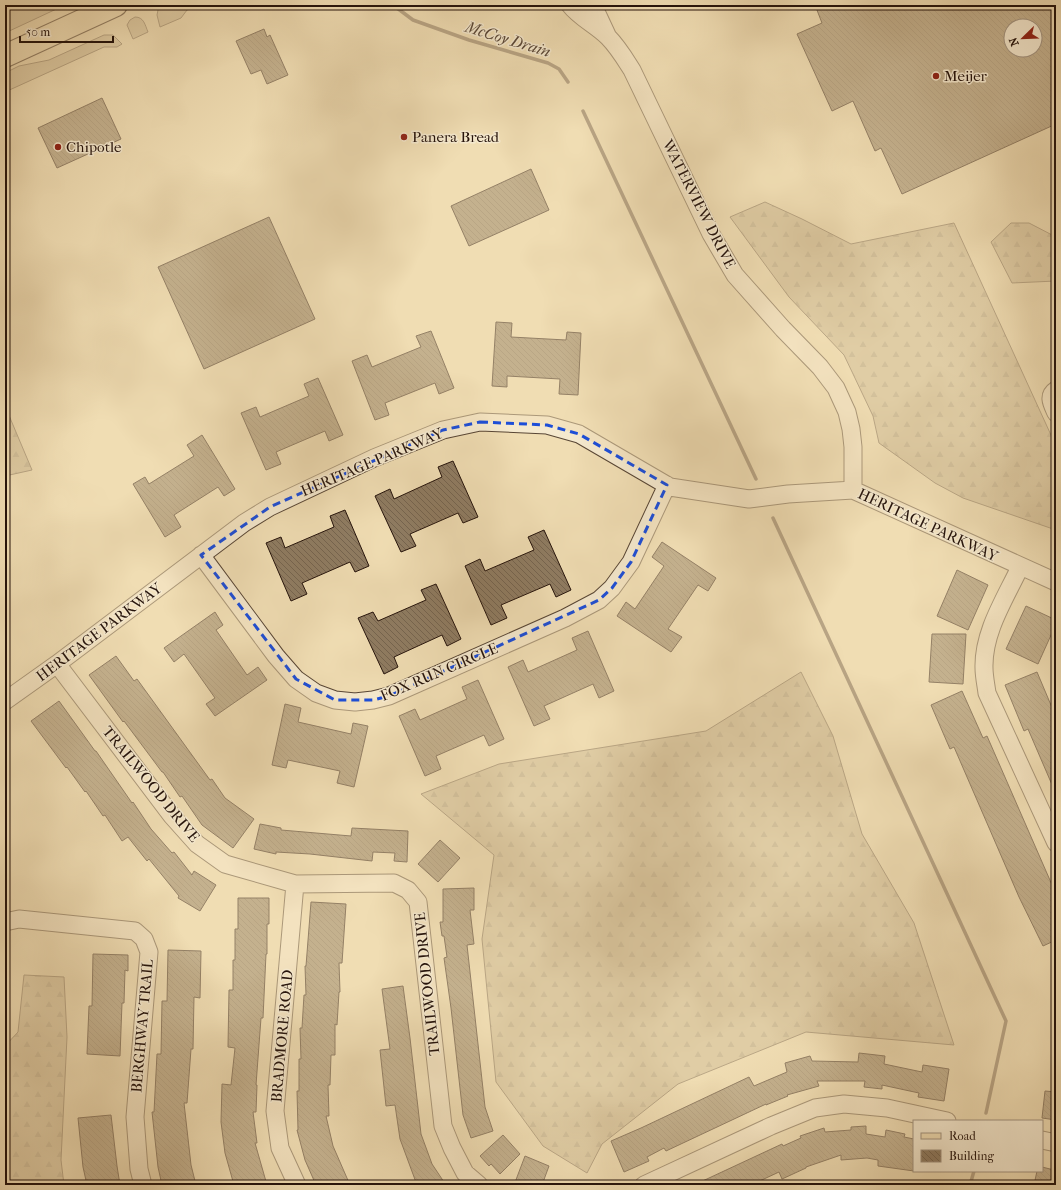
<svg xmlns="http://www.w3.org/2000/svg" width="1061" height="1190" font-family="'IM FELL French Canon',serif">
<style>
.grass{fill:#cdbb96;stroke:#796750}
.forest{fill:url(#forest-firs);stroke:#796750}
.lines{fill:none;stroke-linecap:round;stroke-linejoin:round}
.stream{stroke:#75634e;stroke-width:3.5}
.building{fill:url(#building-back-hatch);stroke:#25130b;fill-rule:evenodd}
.minor-casing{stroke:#584635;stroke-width:19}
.major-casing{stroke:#25130b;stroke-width:24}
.minor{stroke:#f5e9ce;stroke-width:17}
.major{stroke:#f0ddb3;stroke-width:22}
.marked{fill:none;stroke:#1d4ed8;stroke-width:3;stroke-dasharray:8 5;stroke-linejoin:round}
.poi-dot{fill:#8f2418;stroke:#f5e9ce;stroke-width:1.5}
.labels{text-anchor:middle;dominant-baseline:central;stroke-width:3;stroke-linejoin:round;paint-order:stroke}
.poi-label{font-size:15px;fill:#25130b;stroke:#f5e9ce;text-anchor:start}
.street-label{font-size:15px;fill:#25130b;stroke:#f5e9ce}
.water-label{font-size:16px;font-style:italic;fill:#5b4837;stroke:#f5e9ce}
</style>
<defs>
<pattern id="forest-firs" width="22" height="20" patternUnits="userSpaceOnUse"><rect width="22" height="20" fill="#cdbb96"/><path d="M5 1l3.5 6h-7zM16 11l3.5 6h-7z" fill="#b0a080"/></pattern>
<pattern id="building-back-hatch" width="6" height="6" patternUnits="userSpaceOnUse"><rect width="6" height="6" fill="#8f7c62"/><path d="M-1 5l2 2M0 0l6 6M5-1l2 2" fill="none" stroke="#75644f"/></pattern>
</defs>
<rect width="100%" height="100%" fill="#f0ddb3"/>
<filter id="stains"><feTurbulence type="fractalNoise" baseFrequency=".005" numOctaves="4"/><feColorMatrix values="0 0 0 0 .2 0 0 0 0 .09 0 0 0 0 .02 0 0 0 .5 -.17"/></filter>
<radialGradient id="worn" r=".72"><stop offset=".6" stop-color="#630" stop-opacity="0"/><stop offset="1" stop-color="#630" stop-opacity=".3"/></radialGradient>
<!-- grass -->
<path class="grass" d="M5,5H65L5,33Z
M159,5H197L187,10L181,18L160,27L157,15Z
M135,17C144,17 145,25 148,32L133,39L127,25L130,20Z
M104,35H113L122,44L117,47H104L5,92V73L19,66L49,60Z"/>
<!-- forest -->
<path class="forest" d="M765,202L802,219L851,244L954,223L1056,446V530L963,498L935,483L879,443L873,416L844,355L789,297L730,217Z
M1011,223H1029L1056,237V281L1012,283L991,242Z
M5,406L32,470L5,476Z
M801,672L833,736L862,834L914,923L954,1045L806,1032L678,1084L602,1144L587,1173L543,1146L496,1082L482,939L494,855L421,794L499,764L706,731Z
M24,975L64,977L67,1037L61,1160L64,1185H5V1046L18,1032Z"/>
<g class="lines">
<!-- stream -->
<path class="stream" d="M393,5L413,20L469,40L548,63L559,69L568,82
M583,111L756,479
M773,518L1006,1021L986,1113
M970,1185L974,1171"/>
</g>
<!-- building -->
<path class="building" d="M815,5H1056V124L902,194L881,148L875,151L853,101L832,111L797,34L822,23ZM1011,26H1035V50H1011Z
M264,29L267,37L270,35L288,75L267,84L261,70L251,74L236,41Z
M102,98L121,139L57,168L38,128Z
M531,169L549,210L469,246L451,206Z
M269,217L315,319L204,369L158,267Z
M496,322L512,323L511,337L566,340L567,332L581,333L578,395L559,394L560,379L507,376V387L492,386Z
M431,331L454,388L439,394L435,383L385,403L389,415L375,420L352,361L367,355L372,367L421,347L416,336Z
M318,378L343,435L329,441L325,431L276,452L281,464L266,470L241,413L256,407L260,417L309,396L304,384Z
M202,435L235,489L224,496L218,487L174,515L181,527L165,537L133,484L145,477L149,484L194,456L187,445Z
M453,461L478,517L463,523L458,513L410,534L416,546L401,552L375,496L390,489L394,499L442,477L438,467Z
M345,510L369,566L355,572L350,562L302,583L307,594L291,601L266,543L281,537L285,548L334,527L330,516Z
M544,530L571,590L556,597L550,584L501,605L507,618L491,625L465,566L480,559L485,571L534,550L528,537Z
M662,542L716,578L708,591L698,585L668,629L682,637L671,652L617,616L626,602L635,609L664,566L652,557Z
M957,570L988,585L968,630L937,616Z
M436,584L461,639L447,646L442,635L394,657L398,667L384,674L358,618L373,612L378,621L426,600L421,590Z
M1026,606L1056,620V624L1038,664L1006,649Z
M215,612L223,625L216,630L247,675L258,667L267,680L215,716L206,704L215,698L184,654L174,662L164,648Z
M588,631L614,691L599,698L593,684L544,706L550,719L534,726L508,667L523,660L528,672L577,650L572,638Z
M932,634H966L963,684L929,682Z
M116,656L134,681L137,679L210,780L212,779L225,798L254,819L233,848L202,825L182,796L180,797L163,772H162L124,721L123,722L89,675Z
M1037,672L1056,717V794L1028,729L1024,731L1005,685Z
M478,680L504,739L489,746L484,735L436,756L441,769L425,776L399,716L415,709L420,720L467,699L462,687Z
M962,691L983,738L987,736L1056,894V940L1043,946L1019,897L954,747L950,749L931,705Z
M59,701L95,751H96L132,803L133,802L151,829L172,853L174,852L192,875L194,871L216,885L200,911L178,898L179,896L149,859L147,861L128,837L122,841L105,815L103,816L86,791L85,792L67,767L66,768L31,721Z
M285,704L301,708L298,722L351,734L353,723L368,726L354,787L337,783L340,771L288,760L286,768L272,765Z
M260,824L281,828V830L351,836L352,828L408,831L407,862L394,861L395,853L373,852L372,861L310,854L276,852V854L254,849Z
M440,840L460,858L438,882L418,864Z
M474,888V910H470L474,944L467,945L485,1107L493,1131L471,1138L463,1115L451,1008L444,958L447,957L444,936H442L440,922H443V889Z
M238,898H269V924H267V954H266L263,1018H261L256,1085H257L256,1112H253L257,1143H255L267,1185H234L225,1153L221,1122L222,1084L231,1085L235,1048L228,1047L229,990H233V960H235V929H238Z
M311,902L346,904L342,963H339L340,992H339L337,1025L335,1024V1055H331L330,1085H328L329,1116H326L333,1146L350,1185H316L305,1160L297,1130H298L297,1091H299V1059H301L300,1028H302L304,995H306L305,966H306Z
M168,950L201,951L200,998L194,997L193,1049H191L187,1103H184L191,1165L196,1185H162L158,1167L152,1112H154L157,1054H161L162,1001H167Z
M93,954L128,955V971L125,970L124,1003H122L120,1056L87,1054L89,1006H92Z
M403,986L410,1038L421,1134L432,1164L446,1185H417L400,1139L395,1105L386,1106L380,1050L390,1049L382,989Z
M859,1053L885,1056L884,1064L922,1072L923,1065L949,1069L944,1101L918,1097L919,1093L882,1085V1089L864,1087L865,1081H817L819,1086L787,1095L788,1096L766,1105V1104L666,1151L664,1148L647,1157L649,1161L624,1172L611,1141L641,1128L749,1077L754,1086L787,1072L785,1063L810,1056L812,1061L858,1062Z
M1045,1091L1056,1092V1120L1042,1118Z
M111,1115L117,1166L120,1185H87L83,1167L78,1118Z
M866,1126V1134L885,1137L886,1130L905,1134L904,1137L914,1139V1171L878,1166V1160L867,1158L841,1160V1155L806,1167V1168L782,1179L779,1172L751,1185H694L782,1144L783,1146L801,1138L800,1136L824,1128L825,1132L851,1130V1127Z
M503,1135L520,1154L500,1174L491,1164L489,1166L480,1156Z
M525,1156L549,1166L542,1185H514Z
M1042,1167L1054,1170L1051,1185H1034L1037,1171H1042Z"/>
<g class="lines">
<!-- minor casing -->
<g class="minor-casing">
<path id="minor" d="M570,5C580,18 596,25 608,37C618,47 625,59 632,70L711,234L735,275L783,329L820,367L836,388L847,412L851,429L853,447V490
M593,5L607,35
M1056,390C1047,396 1052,404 1056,413
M201,555L276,656L296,679L316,693L335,700L355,702L373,700L389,696L565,618L599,600L612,588L631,562L667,485
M1020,567C1005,599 983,632 984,668C984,676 986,685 987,693L1056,843
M57,664L172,816L197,844L225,864L295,884L394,883L408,890L418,902L443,1126L452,1148L465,1173L479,1185
M5,701L57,664L244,523L270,507L374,458L443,430L480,422L547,425L579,434L670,487L749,499L788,494L853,490L1056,582
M295,884L275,1111L280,1148L297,1185
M5,922L19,919L135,931L144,939L149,952L135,1117L139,1169L143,1185
M1042,1140L1056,1143
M644,1185L771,1126L815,1108L844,1104L887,1108L947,1121"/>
</g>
<!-- major casing -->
<g class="major-casing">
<path id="major" d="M5,56L116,5"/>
</g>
<!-- minor -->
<use href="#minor" class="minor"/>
<!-- major -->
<use href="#major" class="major"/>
</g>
<!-- marked area -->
<path d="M0 0H1061V1190H0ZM480,422L547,425L579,434L667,485L631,562L612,588L599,600L389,696L373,700H335L296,679L201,555L270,507L443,430Z" fill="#f0ddb3" fill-opacity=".55" fill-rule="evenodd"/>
<path class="marked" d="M480,422L547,425L579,434L667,485L631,562L612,588L599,600L389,696L373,700H335L296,679L201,555L270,507L443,430Z"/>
<!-- markers -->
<g class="poi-dot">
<circle cx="936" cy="76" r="4"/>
<circle cx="404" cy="137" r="4"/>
<circle cx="58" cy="147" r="4"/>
</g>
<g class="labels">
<!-- poi labels -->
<g class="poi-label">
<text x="944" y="76">Meijer</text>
<text x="412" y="137">Panera Bread</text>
<text x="66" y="147">Chipotle</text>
</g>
<!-- street labels -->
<g class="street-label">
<text transform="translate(699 204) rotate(63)">WATERVIEW DRIVE</text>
<text transform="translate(372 462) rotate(-23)">HERITAGE PARKWAY</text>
<text transform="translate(928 525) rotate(25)">HERITAGE PARKWAY</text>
<text transform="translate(99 632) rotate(-37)">HERITAGE PARKWAY</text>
<text transform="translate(439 672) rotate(-23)">FOX RUN CIRCLE</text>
<text transform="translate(151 784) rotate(51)">TRAILWOOD DRIVE</text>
<text transform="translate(427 984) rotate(-96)">TRAILWOOD DRIVE</text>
<text transform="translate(142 1026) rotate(-85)">BERGHWAY TRAIL</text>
<text transform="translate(282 1036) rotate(-85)">BRADMORE ROAD</text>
</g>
<!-- water labels -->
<g class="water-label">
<text transform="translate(508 39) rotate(17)">McCoy Drain</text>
</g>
</g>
<!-- margin -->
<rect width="1061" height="1190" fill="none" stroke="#f0ddb3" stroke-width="20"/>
<rect x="6" y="6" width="1049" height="1178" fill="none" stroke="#25130b" stroke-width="2"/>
<rect x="10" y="10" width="1041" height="1170" fill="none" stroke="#25130b"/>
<!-- legend -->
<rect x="913" y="1120" width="130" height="52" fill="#f5e9ce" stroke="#a29380"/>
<rect x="921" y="1133" width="20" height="6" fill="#f0ddb3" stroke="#a29380"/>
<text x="949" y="1140" font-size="12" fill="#25130b">Road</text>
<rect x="921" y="1150" width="20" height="12" fill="url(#building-back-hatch)" stroke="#a29380"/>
<text x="949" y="1160" font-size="12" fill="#25130b">Building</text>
<!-- north arrow -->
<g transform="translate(1023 38) rotate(247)"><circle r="19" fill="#f5e9ce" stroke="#a29380"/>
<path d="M0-3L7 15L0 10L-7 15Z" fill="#8f2418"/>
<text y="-6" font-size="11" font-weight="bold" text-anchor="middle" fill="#25130b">N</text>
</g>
<!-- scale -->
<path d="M20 36v6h93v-6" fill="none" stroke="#25130b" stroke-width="2"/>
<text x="26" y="36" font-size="12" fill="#25130b" stroke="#f5e9ce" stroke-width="3" paint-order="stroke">50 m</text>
<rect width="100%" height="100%" filter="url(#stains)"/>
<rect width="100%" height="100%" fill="url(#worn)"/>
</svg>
